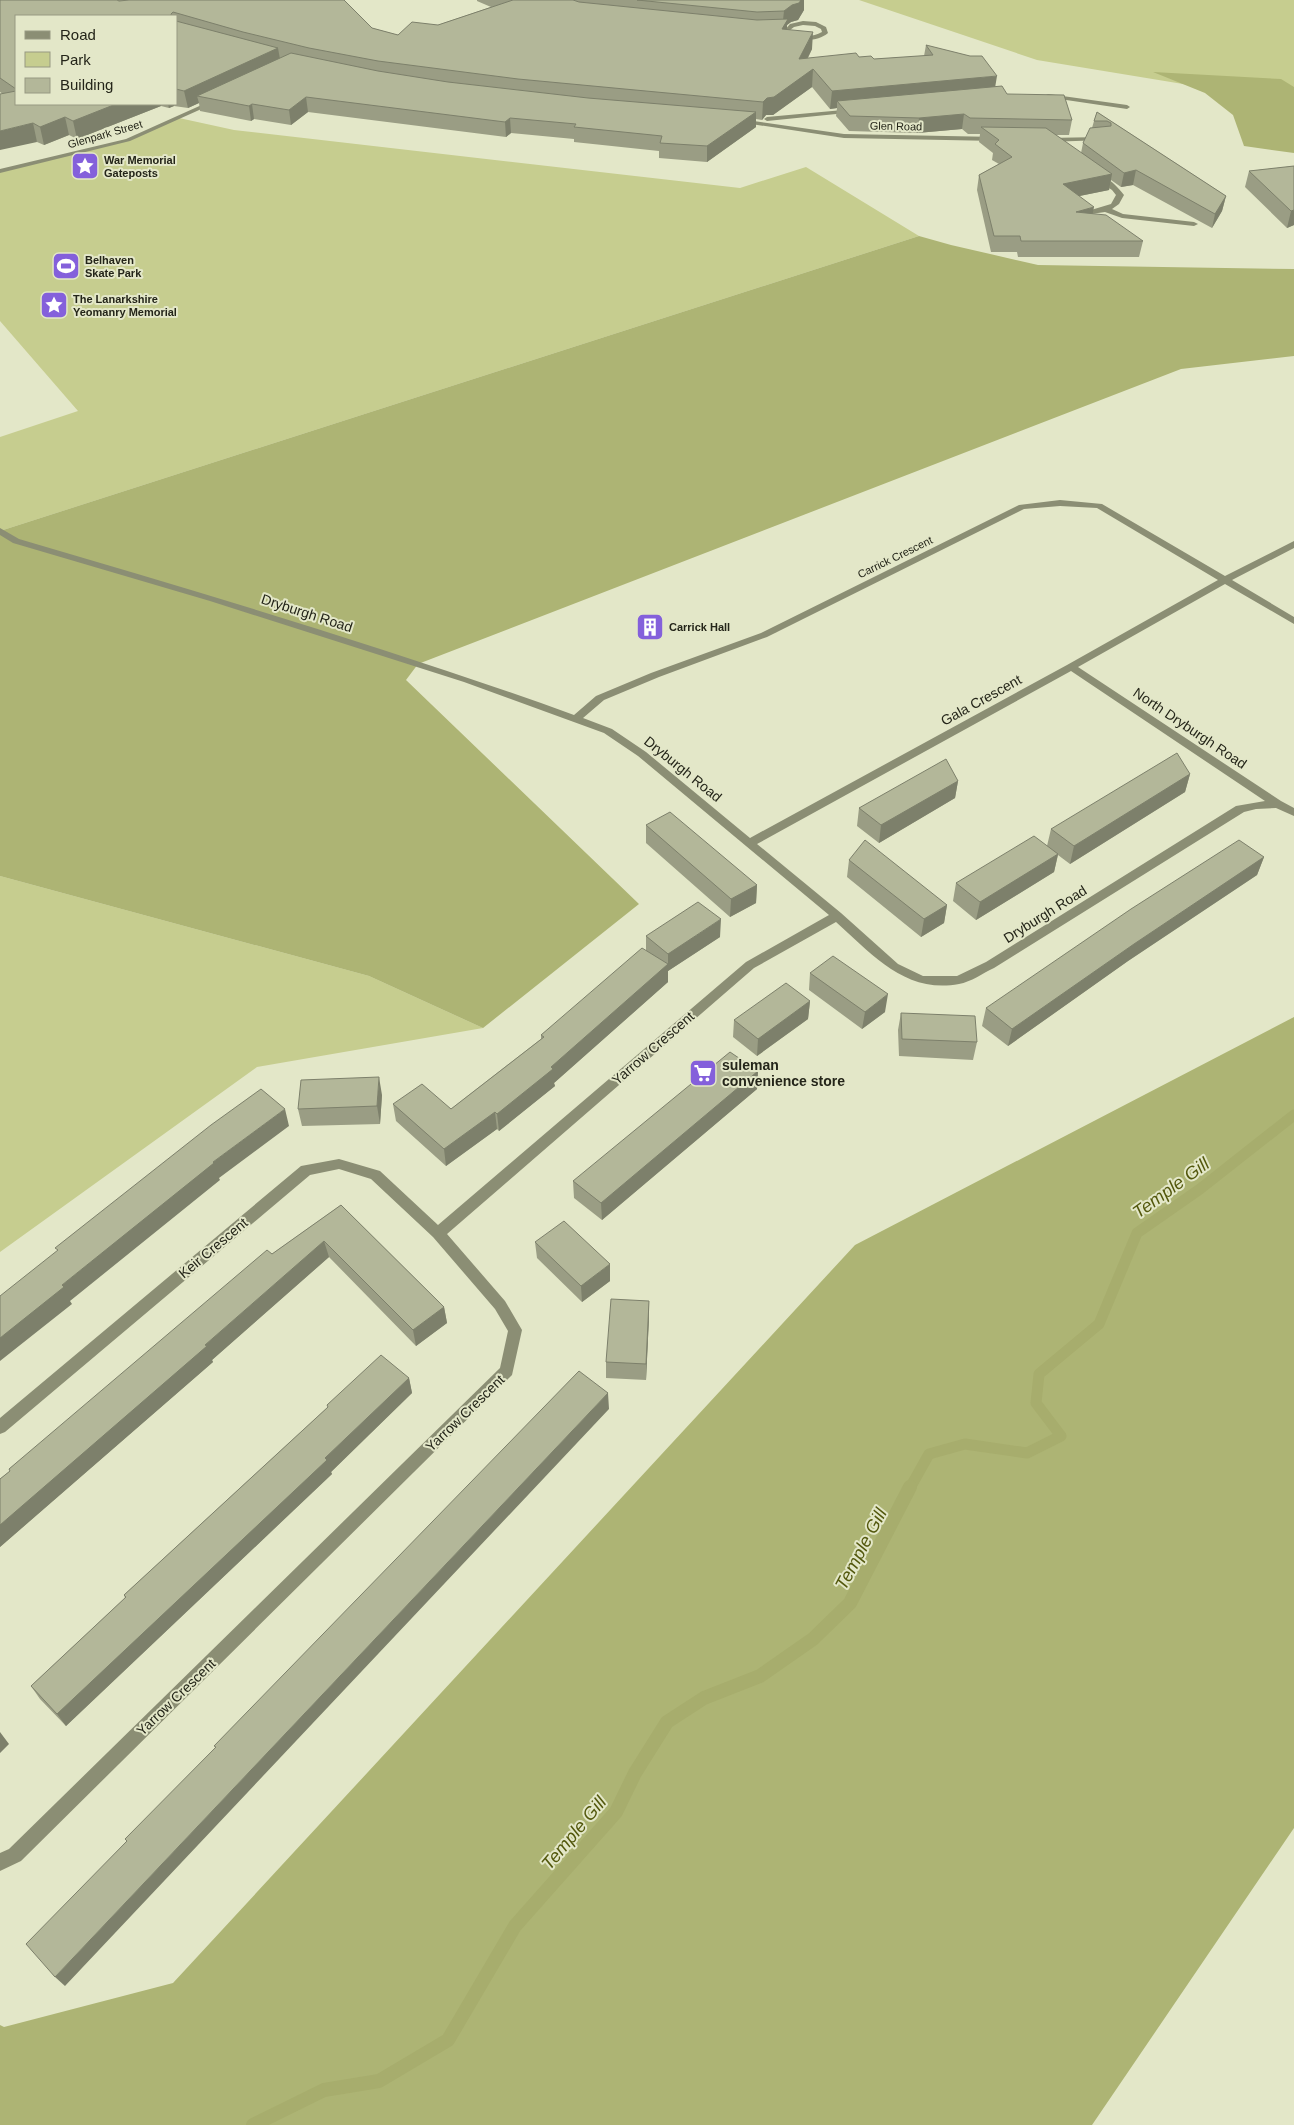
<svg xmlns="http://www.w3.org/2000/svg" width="1294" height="2125" font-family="Helvetica,sans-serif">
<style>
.green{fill:#c6cd8f}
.forest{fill:#adb474}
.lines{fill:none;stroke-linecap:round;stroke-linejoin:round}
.stream-far1{stroke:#a7ad6d;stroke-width:11}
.stream{stroke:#a7ad6d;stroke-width:14}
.minor{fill:#8b8e74;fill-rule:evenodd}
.wall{fill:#9a9d84;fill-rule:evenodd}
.shaded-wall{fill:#7d806b}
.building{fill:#b3b799;stroke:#7d806b}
.labels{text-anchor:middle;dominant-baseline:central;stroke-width:4;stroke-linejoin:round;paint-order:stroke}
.far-street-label{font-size:11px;fill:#242519;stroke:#e3e7c8}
.far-poi-label{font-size:11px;font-weight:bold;fill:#242519;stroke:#e3e7c8;text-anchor:start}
.street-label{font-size:14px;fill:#242519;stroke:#e3e7c8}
.poi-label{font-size:14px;font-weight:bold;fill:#242519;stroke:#e3e7c8;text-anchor:start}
.near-water-label{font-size:18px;font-style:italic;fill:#53580d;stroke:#e3e7c8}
</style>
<rect width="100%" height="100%" fill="#e3e7c8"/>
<!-- green -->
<path class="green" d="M859,0H1294V90L1189,85L1037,60Z
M179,118L234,130L740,188L806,167L919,236L0,531V437L78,411L0,321V171L128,140Z
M0,876L369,976L483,1028L257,1067L0,1252Z"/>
<!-- forest -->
<path class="forest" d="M1153,72L1281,79L1294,87V153L1244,146L1233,115L1205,93Z
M919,236L951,245L1038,265L1294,269V356L1181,369L418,664L406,680L639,904L483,1028L369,976L0,876V531Z
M1294,1017V1828L1092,2125H0V2025L4,2027L173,1983L855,1245Z"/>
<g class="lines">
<!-- stream-far1 -->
<path class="stream-far1" d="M910,1488L929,1454L965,1444L1027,1453L1061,1436L1036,1403L1039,1374L1099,1324L1137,1233L1200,1189L1294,1115"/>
<!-- stream -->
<path class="stream" d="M253,2125L324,2090L379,2081L448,2040L515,1926L616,1812L635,1773L667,1722L704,1698L760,1676L813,1639L850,1603L910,1487"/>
<!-- minor -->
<path class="minor" d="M803,21L816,22L826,27L828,33C816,43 795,42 784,31L790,24ZM803,25L815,26L821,29L822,32C811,38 800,37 790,30L794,27Z
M1048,94L1127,105L1130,107L1127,109L1046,97V95Z
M215,99L217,100V102L130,141L0,173V169L126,139Z
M854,109L856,110V112L767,121L764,119L767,117Z
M740,119L844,134L997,137L1000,139L997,141L844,138L738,122V120Z
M1102,137L1105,139L1104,140L1047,142L1044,140L1047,138Z
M1094,174C1106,174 1117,186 1124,195L1119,204L1112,209L1123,214L1194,222L1198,224L1194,226L1122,218L1105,212L1091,214V210L1111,204L1116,195L1112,190L1094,178Z
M1060,500L1102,504L1225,576L1294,541V548L1232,580L1294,617V624L1225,584L1078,667L1281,801L1294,808V816L1276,808L1256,809L1244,812L994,968C983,973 971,982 959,984C905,994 872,954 836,922L754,968L447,1234L505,1301L522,1330L512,1375L21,1861L0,1871V1853L9,1849L500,1368L508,1331L495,1309L433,1237L371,1179L339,1169L310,1175L5,1432L0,1434V1418L301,1166L339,1159L380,1171L438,1225L746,962L829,915L638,756L604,733L464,682L210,601L13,543L0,535V528L19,539C206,594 392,649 574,715L596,696L651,673L761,633L1019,505ZM1060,506L1097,508L1218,580L1067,665L750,838L646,752L612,729L583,718L604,700L659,677L767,637L1024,509ZM1071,671L1265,801L1236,806L986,962L957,976H923L898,964L841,913L757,844Z"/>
</g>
<!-- wall -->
<path class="wall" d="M0,0H344L372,28L398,35L438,25L491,7L477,1V0H804V10L798,20L791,22L787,25V29L812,49L808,58L859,57L874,59L924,56L926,45L1007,94L1072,120L1069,135H1056L1081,153L1083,143L1092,128L1094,121L1097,112L1226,196L1222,211L1212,228L1133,185L1121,187L1111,180L1109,190L1079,196L1093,214L1143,241L1139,257H1018L1017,252H991L977,190L979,175L999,164L992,160L993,153L979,142L980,134H968L962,129L917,133L849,131L836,116L837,108L830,109L812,87L773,115H766L762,120L756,119V127L707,162L659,158V151L574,142V139L511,133L506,137L308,112L291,125L254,119L251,121L200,111L199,103L188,108L174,106L169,108L161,106L77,139L69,135L44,145L37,142L3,94L0,92ZM16,16H176V104H16Z
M1294,166V225L1287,228L1245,187L1249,171Z
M1190,774L1185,792L1070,864L1058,855L1054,872L976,920L953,901L956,883L1047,846L1051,829Z
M958,781L955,798L879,843L857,826L859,808Z
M646,825L757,885L756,903L730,917L646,843Z
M1264,857L1257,875L1128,961L1008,1046L982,1026L986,1008Z
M849,860L947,905L944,923L921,937L847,877Z
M646,936L720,937L668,971V982L554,1083L555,1086L499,1131L497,1129L446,1166L396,1121L393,1104L451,1109L541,1039V1035L646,951Z
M810,973L885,1012L862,1029L809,990Z
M810,1001L808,1019L757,1056L733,1037L734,1020Z
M901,1013L977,1042L973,1060L899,1056L898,1030Z
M758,1071L757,1089L602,1220L574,1198L573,1181Z
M382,1095L380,1124L302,1126L298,1109Z
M341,1205L444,1307L447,1323L416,1346L329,1257L212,1360L213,1362L0,1547V1479L10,1471L9,1469L272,1254Z
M535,1242L610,1281L582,1302L537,1258Z
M649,1301V1317L646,1380L606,1378V1362Z
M409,1378L412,1393L331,1472L332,1474L66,1726L40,1699L31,1686L125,1598L124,1595L328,1407L327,1405Z"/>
<!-- shaded-wall -->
<path class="shaded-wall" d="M801,0H804V10L798,20L791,22L787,25V36L782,29L784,11L792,5Z
M813,32L812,49L798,77L799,59Z
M278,48L281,65L197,96L199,103L188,108L184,91Z
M813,69L812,87L773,115H766L762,120L763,102L767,98Z
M997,76L994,94L837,101V108L830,109L832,91Z
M306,97L308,112L291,125L289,110Z
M116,104H161V106L77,139L73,121Z
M168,104H174V106L169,108Z
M252,104L254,119L251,121L249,106Z
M756,112V127L707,162V146Z
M964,114L962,129L917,133L919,118Z
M65,117L69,135L44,145L40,127Z
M510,118L511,133L506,137L505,122Z
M33,123L37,142L0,150V131Z
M1136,170L1133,185L1121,187L1124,173Z
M1112,174L1109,190L1060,200L1063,184Z
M1226,196L1222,211L1212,228L1215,214Z
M1094,207L1091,222L1076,212Z
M1294,210V225L1287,228L1291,211Z
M1190,774L1185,792L1070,864L1074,846Z
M958,781L955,798L879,843L881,825Z
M1058,854L1054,872L976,920L980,902Z
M1264,857L1257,875L1128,961L1008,1046L1012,1029L1134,944Z
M757,885L756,903L730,917L731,899Z
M947,905L944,923L921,937L924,919Z
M721,919L720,937L668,971V954Z
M668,964V982L554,1083L555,1086L499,1131L497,1114L551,1067Z
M888,994L885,1012L862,1029L865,1012Z
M810,1001L808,1019L757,1056L758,1039Z
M758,1071L757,1089L602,1220L601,1203Z
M379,1077L382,1095L380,1124L377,1106Z
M285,1109L289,1126L219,1178L220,1180L70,1301L72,1304L0,1361V1338L62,1285L213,1162Z
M495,1112L497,1129L446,1166L444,1149Z
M324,1241L329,1257L212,1360L213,1362L0,1547V1525Z
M610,1264V1281L582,1302L581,1286Z
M649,1301V1317L646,1380V1364Z
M444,1307L447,1323L416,1346L413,1330Z
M409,1378L412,1393L331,1472L332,1474L66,1726L57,1714Z
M608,1393L609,1409L65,1986L55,1977Z
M0,1732L9,1744L0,1753Z"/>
<!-- building -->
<path class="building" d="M0,0H117L119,1L129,0H344L372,28L398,35L412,22L438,25L513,0H573L579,2L757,20L788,19L782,29L813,32L799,59L856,53L859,57L871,56L874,59L933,55L926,45L970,56H982L997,76L832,91L813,69L774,97L767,98L763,102L518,79L378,61L309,48L243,32L173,12L171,14V16H16V89L0,78Z
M637,0H801L799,3L792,5L784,11L757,12Z
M176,21L278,48L184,91L176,89Z
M291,53L378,71L448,82L588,98L756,112L707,146L660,143L662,136L574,127L576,124L510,118L505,122L306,97L289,110L252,104L249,106L197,96Z
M1002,86L1007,94L1064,95L1072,120L970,118L964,114L919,118L850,116L837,101Z
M16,91V104H116L73,121L65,117L40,127L33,123L0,131V94Z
M1097,112L1226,196L1215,214L1136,170L1124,173L1083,143L1090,128L1111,126V123L1107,121H1094Z
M981,127L1046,128L1112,174L1063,184L1094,207L1076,212L1106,215L1143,241H1021L1020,236H994L979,175L1012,157L995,144L999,140Z
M1294,166V210L1291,211L1249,171Z
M1177,753L1190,774L1074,846L1051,829Z
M946,759L958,781L881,825L859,808Z
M670,812L757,885L731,899L646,825Z
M1034,836L1058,854L980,902L956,883Z
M865,840L947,905L924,919L849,860Z
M1239,840L1264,857L1134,944L1012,1029L986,1008L1131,909Z
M698,902L721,919L668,954L646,936Z
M642,948L668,964L551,1067L553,1069L497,1114L495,1112L444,1149L393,1104L422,1084L451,1109L544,1037L541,1035Z
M833,956L888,994L865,1012L810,973Z
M786,983L810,1001L758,1039L734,1020Z
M901,1013L975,1016L977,1042L902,1039Z
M730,1052L758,1071L601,1203L573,1181Z
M379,1077L377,1106L298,1109L301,1080Z
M261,1089L285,1109L213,1162L214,1163L62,1285L64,1287L0,1338V1296L58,1250L55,1248L211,1125Z
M341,1205L444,1307L413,1330L324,1241L205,1345L207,1346L0,1525V1479L10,1471L9,1469L267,1250L272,1254Z
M564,1221L610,1264L581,1286L535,1242Z
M611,1299L649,1301L646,1364L606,1362Z
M381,1355L409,1378L325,1458L327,1460L57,1714L31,1686L126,1597L124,1595L328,1407L327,1405Z
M579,1371L608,1393L55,1977L26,1944L127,1841L125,1839L216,1747L214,1746Z"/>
<!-- icons -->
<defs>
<g id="sight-square" transform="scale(1.4375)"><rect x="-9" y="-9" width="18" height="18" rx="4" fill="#8460db" stroke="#e3e7c8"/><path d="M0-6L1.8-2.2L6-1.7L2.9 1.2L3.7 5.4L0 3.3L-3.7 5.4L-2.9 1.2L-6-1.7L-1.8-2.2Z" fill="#fff"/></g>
<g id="stadium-square" transform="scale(1.4375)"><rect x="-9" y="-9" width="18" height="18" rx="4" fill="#8460db" stroke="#e3e7c8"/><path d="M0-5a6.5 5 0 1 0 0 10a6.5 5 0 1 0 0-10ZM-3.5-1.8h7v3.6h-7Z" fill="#fff"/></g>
<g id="building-square" transform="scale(1.4375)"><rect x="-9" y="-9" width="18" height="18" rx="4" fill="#8460db" stroke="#e3e7c8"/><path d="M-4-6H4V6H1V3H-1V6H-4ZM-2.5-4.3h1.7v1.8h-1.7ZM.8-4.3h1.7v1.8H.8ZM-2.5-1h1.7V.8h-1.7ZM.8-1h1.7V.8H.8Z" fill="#fff"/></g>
<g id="supermarket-square" transform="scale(1.4375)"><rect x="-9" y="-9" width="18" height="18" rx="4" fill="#8460db" stroke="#e3e7c8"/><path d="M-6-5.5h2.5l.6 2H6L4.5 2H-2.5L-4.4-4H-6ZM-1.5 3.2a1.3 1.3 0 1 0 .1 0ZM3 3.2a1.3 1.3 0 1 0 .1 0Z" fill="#fff"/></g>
</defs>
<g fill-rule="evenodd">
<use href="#sight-square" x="85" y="166"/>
<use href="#stadium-square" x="66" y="266"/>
<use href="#sight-square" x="54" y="305"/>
<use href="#building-square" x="650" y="627"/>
<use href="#supermarket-square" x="703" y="1073"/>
</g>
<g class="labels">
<!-- far-street labels -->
<g class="far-street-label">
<text transform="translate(896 126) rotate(1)">Glen Road</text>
<text transform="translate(105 134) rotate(-16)">Glenpark Street</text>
<text transform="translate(895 557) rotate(-26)">Carrick Crescent</text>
</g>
<!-- far-poi labels -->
<g class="far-poi-label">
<text x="104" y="160">War Memorial<tspan x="104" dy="13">Gateposts</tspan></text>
<text x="85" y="260">Belhaven<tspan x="85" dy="13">Skate Park</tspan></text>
<text x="73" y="299">The Lanarkshire<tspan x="73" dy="13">Yeomanry Memorial</tspan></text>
<text x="669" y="627">Carrick Hall</text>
</g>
<!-- street labels -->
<g class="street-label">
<text transform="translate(307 613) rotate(18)">Dryburgh Road</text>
<text transform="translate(981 700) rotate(-29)">Gala Crescent</text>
<text transform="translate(1190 728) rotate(34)">North Dryburgh Road</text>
<text transform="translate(683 769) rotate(39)">Dryburgh Road</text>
<text transform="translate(1045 914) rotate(-32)">Dryburgh Road</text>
<text transform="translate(653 1048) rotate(-41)">Yarrow Crescent</text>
<text transform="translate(213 1248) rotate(-40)">Keir Crescent</text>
<text transform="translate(465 1413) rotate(-44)">Yarrow Crescent</text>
<text transform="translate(176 1697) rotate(-44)">Yarrow Crescent</text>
</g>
<!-- poi labels -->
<g class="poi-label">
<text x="722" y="1065">suleman<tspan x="722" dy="16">convenience store</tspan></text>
</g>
<!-- near-water labels -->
<g class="near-water-label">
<text transform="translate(1171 1188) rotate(-36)">Temple Gill</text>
<text transform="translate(861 1549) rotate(-62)">Temple Gill</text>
<text transform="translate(574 1833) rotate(-50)">Temple Gill</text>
</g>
</g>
<!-- legend -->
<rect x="15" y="15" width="162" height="90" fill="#e3e7c8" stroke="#979982"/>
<rect x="25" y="31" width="25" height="8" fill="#8b8e74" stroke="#979982"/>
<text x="60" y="40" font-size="15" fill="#242519">Road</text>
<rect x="25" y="52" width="25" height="15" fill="#c6cd8f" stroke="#979982"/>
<text x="60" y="65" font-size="15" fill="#242519">Park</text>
<rect x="25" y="78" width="25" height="15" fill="#b3b799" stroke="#979982"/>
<text x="60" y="90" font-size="15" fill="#242519">Building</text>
</svg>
